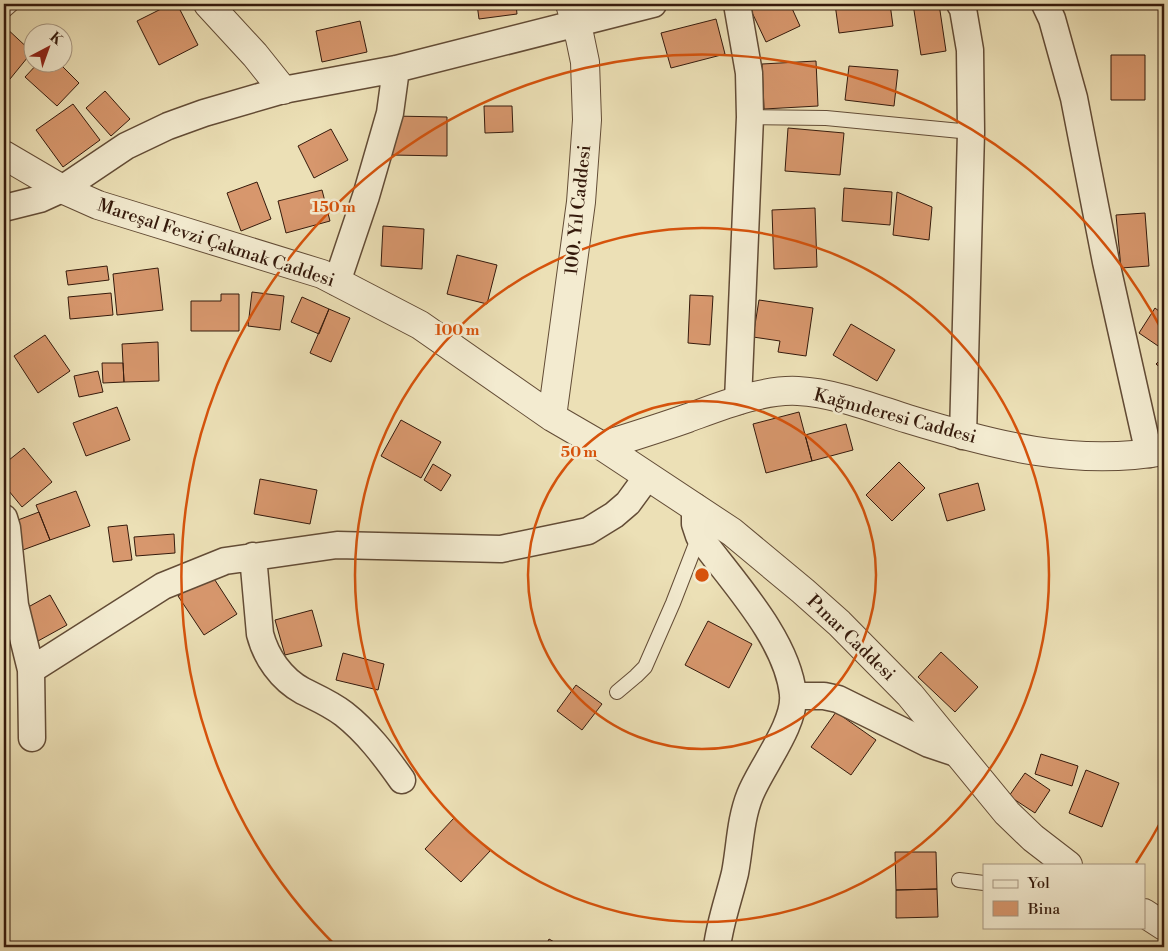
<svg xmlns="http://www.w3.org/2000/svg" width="1168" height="951" font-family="'Libre Bodoni',serif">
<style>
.building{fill:#d7976d;stroke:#351a0c}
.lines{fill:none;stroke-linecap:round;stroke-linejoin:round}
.service-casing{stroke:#634c36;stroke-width:16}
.minor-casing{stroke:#634c36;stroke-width:29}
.tertiary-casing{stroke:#634c36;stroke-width:30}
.service{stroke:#f3ebd0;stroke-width:14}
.minor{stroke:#f3ebd0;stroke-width:26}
.tertiary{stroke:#f3ebd0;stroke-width:28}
.ring{fill:none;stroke:#d6530c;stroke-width:2.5}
.labels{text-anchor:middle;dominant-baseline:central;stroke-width:5;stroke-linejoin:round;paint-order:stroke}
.street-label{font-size:18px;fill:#351a0c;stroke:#f3ebd0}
.centre{fill:#d6530c;stroke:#f3ebd0;stroke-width:2.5}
.ring-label{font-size:15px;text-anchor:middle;font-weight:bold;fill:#d6530c;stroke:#f3ebd0;stroke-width:5;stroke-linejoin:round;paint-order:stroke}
</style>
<rect width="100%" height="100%" fill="#ece0b6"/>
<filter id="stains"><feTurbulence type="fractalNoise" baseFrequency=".004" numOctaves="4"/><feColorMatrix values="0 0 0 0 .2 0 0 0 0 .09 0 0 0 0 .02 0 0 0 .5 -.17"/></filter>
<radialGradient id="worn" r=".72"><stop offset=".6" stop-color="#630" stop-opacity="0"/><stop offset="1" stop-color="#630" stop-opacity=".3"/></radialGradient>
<!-- building -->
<path class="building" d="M171,4H177L198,45L159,65L137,21Z
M477,4H516L517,14L479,19Z
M748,4H790L800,26L766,42Z
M835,4H890L893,26L839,33Z
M913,4H939L946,51L921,55Z
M716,19L725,54L671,68L661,33Z
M360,21L367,52L322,62L316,31Z
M4,26L32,52L10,79L4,74Z
M1111,55H1145V100H1111Z
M816,61L818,106L764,109L762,64Z
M39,62H58L79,83L57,106L25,77Z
M849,66L898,70L894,106L845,100Z
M4,74L10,79L4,86Z
M105,91L130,119L111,136L86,108Z
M73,104L100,140L63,167L36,130Z
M484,106H512L513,132L485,133Z
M392,116L447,117V156L391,155Z
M788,128L844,133L840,175L785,171Z
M331,129L348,160L314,178L298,146Z
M257,182L271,219L241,231L227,193Z
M844,188L892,192L890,225L842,221Z
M322,190L330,221L286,233L278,201Z
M897,192L932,207L929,240L893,235Z
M815,208L817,267L774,269L772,210Z
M1145,213L1149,266L1121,268L1116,215Z
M383,226L424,229L422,269L381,266Z
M457,255L497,265L487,304L447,294Z
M107,266L109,280L68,285L66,271Z
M158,268L163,310L117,315L113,274Z
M252,292L284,296L280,330L248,326Z
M111,293L113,315L70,319L68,297Z
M221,294H239V331H191V301H221Z
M690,295L713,296L710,345L688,343Z
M302,297L329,309L319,334L291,322Z
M759,300L813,308L806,356L778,352L780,341L753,337Z
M1155,308L1164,315V350L1139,333Z
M329,309L350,318L331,362L310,353Z
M851,324L895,350L877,381L833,355Z
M45,335L70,371L38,393L14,356Z
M158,342L159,381L124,382L122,344Z
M1164,356V371L1156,364Z
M102,363H123L124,382L103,383Z
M98,371L103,392L79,397L74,376Z
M117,407L130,440L86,456L73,423Z
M799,412L812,461L766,473L753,424Z
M401,420L441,442L421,478L381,456Z
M846,424L853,450L812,461L805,435Z
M24,448L52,482L22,507L4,485V464Z
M899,462L925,488L892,521L866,495Z
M433,464L451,475L441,491L424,480Z
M260,479L317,490L310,524L254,514Z
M978,483L985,510L947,521L939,494Z
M76,491L90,526L50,540L36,505Z
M39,512L50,540L20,551L10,523Z
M127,525L132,560L113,562L108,527Z
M174,534L175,553L136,556L134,537Z
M211,574L237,614L204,635L178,596Z
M50,595L67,625L38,641L21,611Z
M312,610L322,646L285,655L275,620Z
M708,621L752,644L729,688L685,665Z
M941,652L978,687L955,712L918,677Z
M343,653L384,664L378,690L336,680Z
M576,685L602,704L582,730L557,711Z
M836,712L876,740L851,775L811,747Z
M1041,754L1078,766L1072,786L1035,774Z
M1086,770L1119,783L1102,827L1069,813Z
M1025,773L1050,790L1035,813L1009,796Z
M454,818L490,851L461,882L425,849Z
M895,852H936L937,889L896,890Z
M937,889L938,917L896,918V890Z
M549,939L563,947H545Z"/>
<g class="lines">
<!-- service casing -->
<g class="service-casing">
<path id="service" d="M4,11L12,4
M750,117L826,118L971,132
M617,692L636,676L645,667L673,603L699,536
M959,880L984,883"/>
</g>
<!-- minor casing -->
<g class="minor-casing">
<path id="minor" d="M737,4L749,73L750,117L738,401
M960,4L963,9L970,50L971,132L963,436
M1045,4L1052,19L1074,98L1106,262L1149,454
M4,208L40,199L62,189L126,146L168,126L204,113L283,90L396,69L653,4
M337,282L366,196L390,113L396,69
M695,507V524L699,536C731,580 787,638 793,694C796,724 761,767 750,795C740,820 740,847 735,873C729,898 720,922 717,947
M4,518L7,528L15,605L31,670L32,738
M253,556L260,634C266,657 281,679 303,691C317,698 331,704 344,714C367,732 385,756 402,780
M31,670L163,586L225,561L337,545L501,549L588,531L614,515L628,503L647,477
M793,696H824L838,699L929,744L959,754"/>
</g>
<!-- tertiary casing -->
<g class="tertiary-casing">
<path id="tertiary" d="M208,4L255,55L283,90
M4,155L62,189L98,205L322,274L420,325L552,417L602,446L732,532L803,591L839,623L910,695L1007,813L1033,838L1068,865
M552,417L581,202L587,120L585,62L580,38L570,4
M602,446C631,437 660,428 688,418C721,406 763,389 798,391C835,393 873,408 908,419C993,445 1075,467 1164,451
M1144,913L1164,926"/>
</g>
<!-- service -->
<use href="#service" class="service"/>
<!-- minor -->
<use href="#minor" class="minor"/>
<!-- tertiary -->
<use href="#tertiary" class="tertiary"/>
</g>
<!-- distance rings -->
<g class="ring">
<circle cx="702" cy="575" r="174"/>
<circle cx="702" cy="575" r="347"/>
<path d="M1164 816A521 521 0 0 1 1136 863M337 947A521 521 0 1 1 1164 334"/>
</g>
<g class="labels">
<!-- street labels -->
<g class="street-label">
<text transform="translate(578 210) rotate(-84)">100. Yıl Caddesi</text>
<text transform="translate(216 243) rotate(18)">Mareşal Fevzi Çakmak Caddesi</text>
<text transform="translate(895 416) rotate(15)">Kağnıderesi Caddesi</text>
<text transform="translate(851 638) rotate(44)">Pınar Caddesi</text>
</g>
</g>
<circle cx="702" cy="575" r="8" class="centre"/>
<g class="ring-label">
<text x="334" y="212">150 m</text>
<text x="457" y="335">100 m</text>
<text x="579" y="457">50 m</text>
</g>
<!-- margin -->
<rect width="1168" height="951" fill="none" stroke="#ece0b6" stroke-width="20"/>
<rect x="5" y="5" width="1158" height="941" fill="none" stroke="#351a0c" stroke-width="2.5"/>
<rect x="10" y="10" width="1148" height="931" fill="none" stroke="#351a0c"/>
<!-- legend -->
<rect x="983" y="864" width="162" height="65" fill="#f3ebd0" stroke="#a79782"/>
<rect x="993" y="880" width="25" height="8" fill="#f3ebd0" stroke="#a79782"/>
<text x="1028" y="888" font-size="15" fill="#351a0c">Yol</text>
<rect x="993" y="901" width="25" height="15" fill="#d7976d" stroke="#a79782"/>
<text x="1028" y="914" font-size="15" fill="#351a0c">Bina</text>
<!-- north arrow -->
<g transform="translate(48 48) rotate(41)"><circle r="24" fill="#f3ebd0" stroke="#a79782"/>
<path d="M0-4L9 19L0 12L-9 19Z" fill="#8f2418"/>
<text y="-8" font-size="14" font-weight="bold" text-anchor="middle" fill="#351a0c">K</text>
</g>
<rect width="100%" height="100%" filter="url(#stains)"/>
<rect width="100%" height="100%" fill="url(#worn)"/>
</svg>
